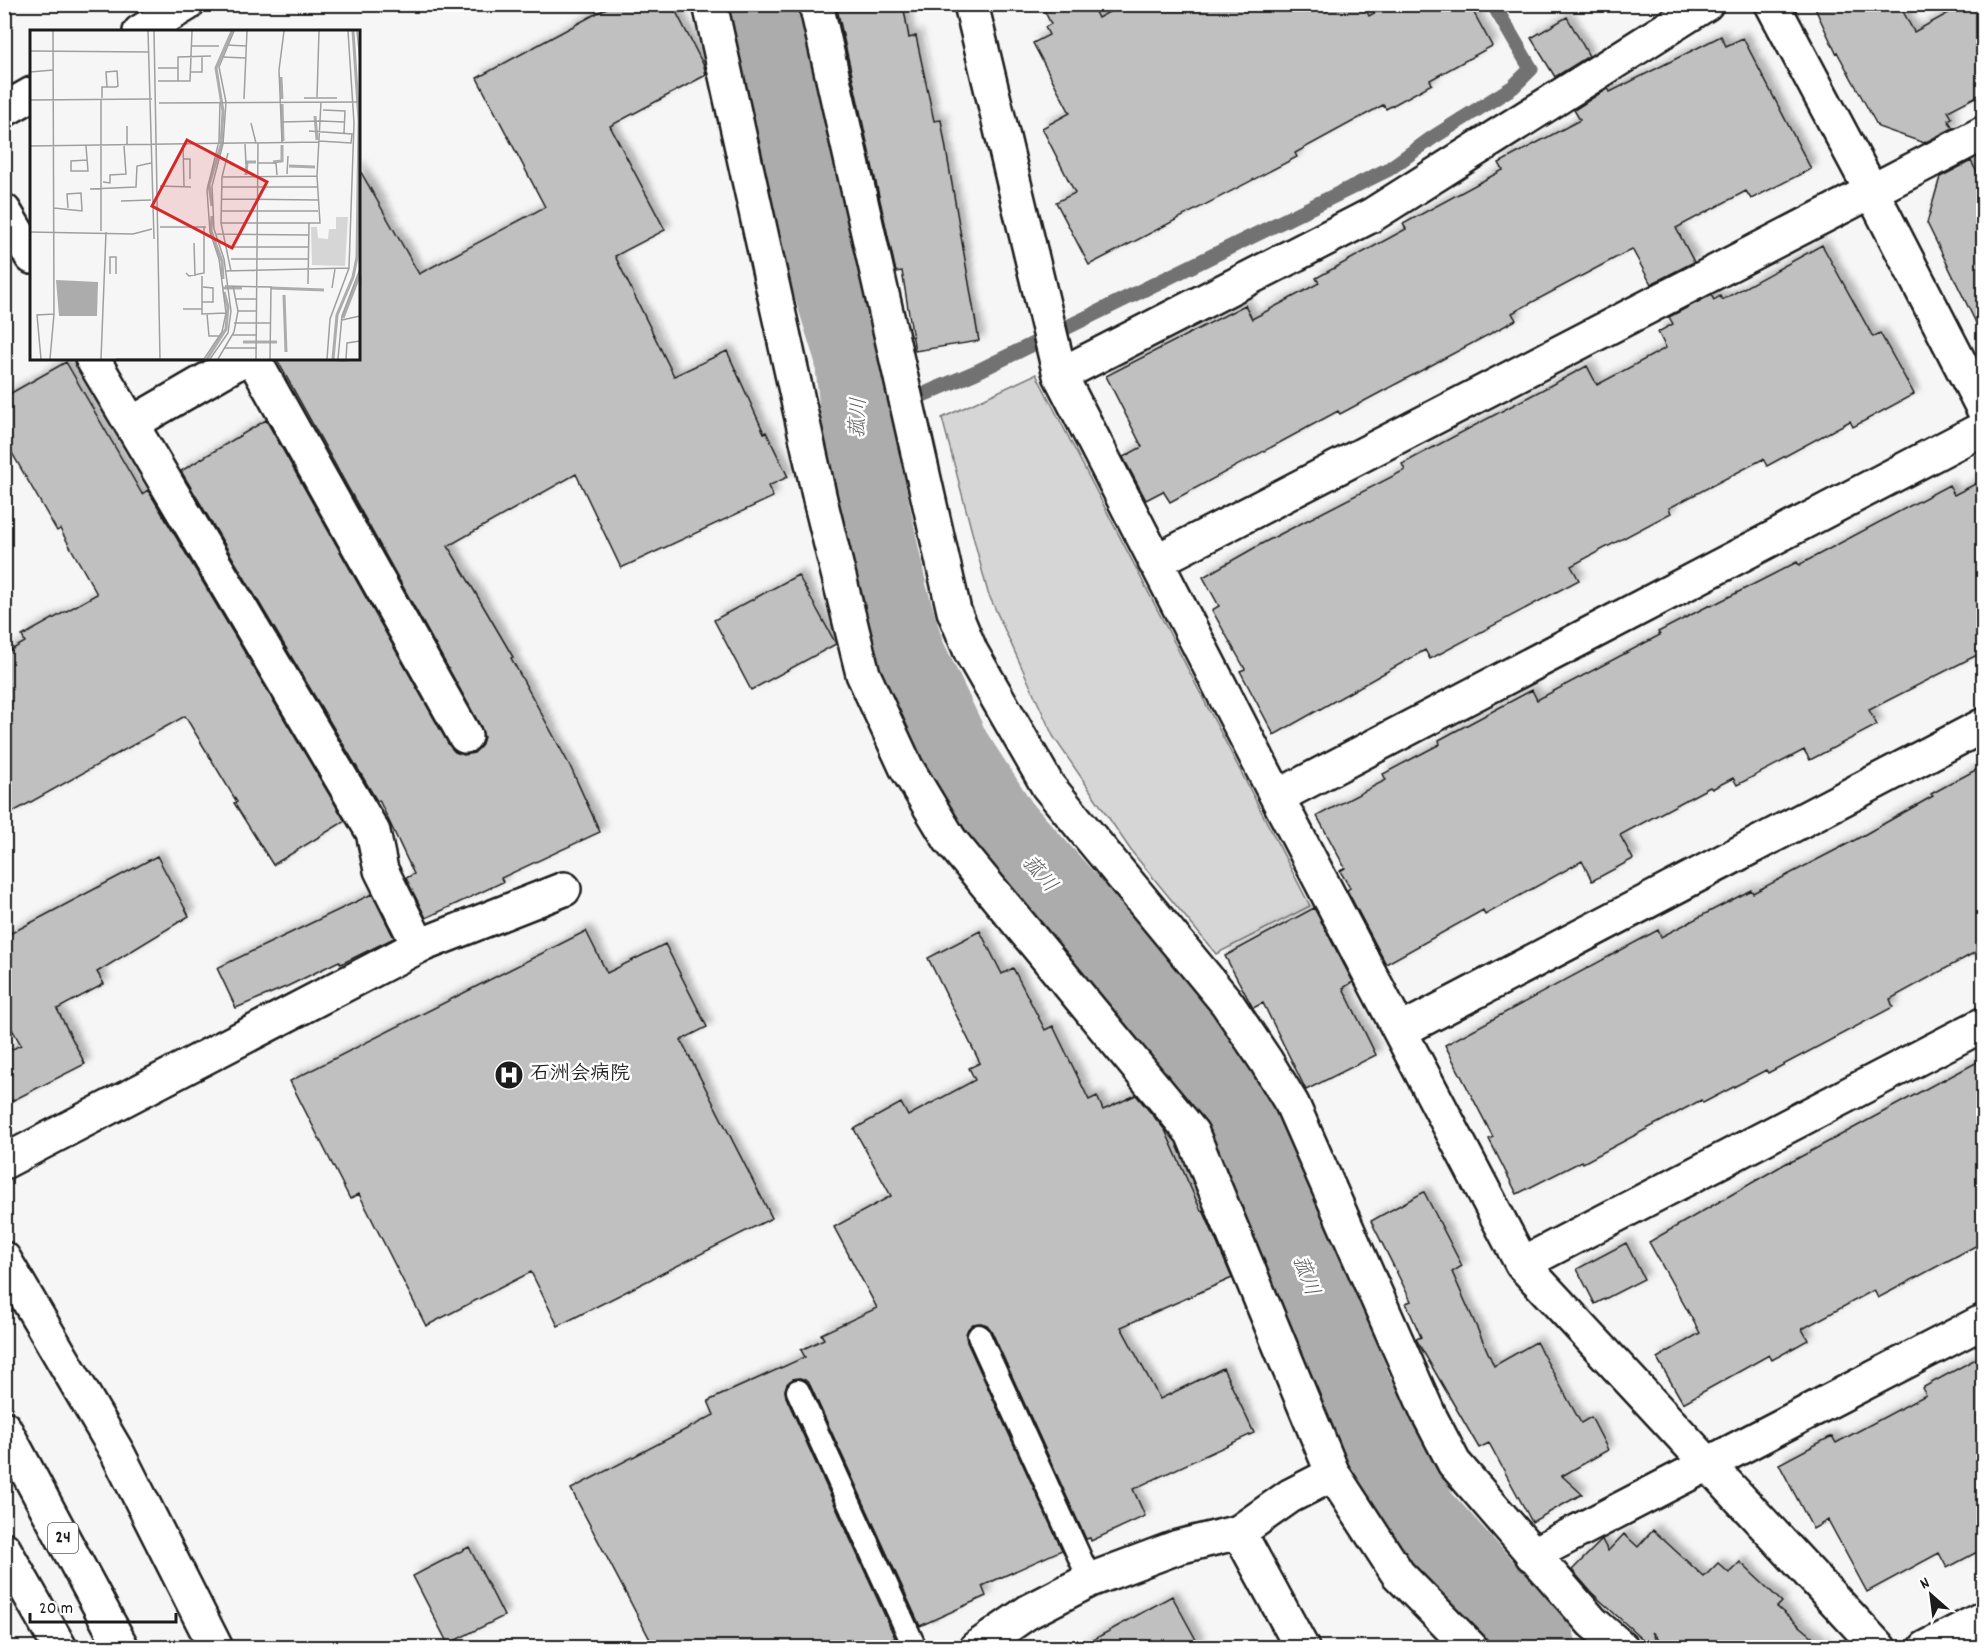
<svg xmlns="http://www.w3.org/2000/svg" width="1988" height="1652" font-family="Dekko,'Klee One',sans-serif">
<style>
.green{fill:#d6d6d6;stroke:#797979;stroke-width:1.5}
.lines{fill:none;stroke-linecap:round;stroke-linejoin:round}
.stream{stroke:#727272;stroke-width:15}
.river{stroke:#acacac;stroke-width:87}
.building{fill:#c0c0c0;stroke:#1c1c1c;stroke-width:1.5;filter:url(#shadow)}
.service-casing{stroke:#1c1c1c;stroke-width:27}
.minor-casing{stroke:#1c1c1c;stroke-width:38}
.tertiary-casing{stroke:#1c1c1c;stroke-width:38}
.trunk-casing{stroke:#1c1c1c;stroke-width:38}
.service{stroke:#fff;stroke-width:22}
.minor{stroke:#fff;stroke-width:33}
.tertiary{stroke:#fff;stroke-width:33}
.trunk{stroke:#fff;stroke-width:33}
.labels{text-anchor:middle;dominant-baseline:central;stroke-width:5;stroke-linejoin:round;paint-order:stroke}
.shield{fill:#fff;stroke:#606060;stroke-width:1.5}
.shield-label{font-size:18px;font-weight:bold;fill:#1c1c1c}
.poi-label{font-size:20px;font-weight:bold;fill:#1c1c1c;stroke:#fff;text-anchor:start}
.water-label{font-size:21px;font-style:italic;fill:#5d5d5d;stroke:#fff}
.inset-river{fill:none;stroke:#acacac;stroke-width:3}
.inset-road{fill:none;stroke:#9f9f9f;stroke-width:1.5}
.view{fill:#d62828;fill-opacity:0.15;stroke:#d62828;stroke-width:3}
.inset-edge{fill:none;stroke:#1c1c1c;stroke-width:3}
</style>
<defs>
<filter id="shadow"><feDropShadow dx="5.5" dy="-5.5" stdDeviation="3" flood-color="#0004"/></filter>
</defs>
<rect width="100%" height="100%" fill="#f6f6f6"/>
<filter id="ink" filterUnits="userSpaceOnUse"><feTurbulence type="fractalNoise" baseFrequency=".0167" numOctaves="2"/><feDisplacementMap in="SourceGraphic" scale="12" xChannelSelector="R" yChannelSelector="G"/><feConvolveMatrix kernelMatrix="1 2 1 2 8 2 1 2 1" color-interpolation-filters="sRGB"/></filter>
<g filter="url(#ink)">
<!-- green -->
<path class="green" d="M1036,374L1310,906L1216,954L1132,852L1053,736L988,593L942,418Z"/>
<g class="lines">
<!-- stream -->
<path class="stream" d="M864,420L976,372L1389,169L1432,138L1513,87L1531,69L1493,4"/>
<!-- river -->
<path class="river" d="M774,4L783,69L814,214L858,354L864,420L857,464L884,595L902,656L948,753L998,830L1202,1059L1231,1107L1258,1160L1349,1391L1417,1519L1533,1648"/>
</g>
<!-- building -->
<path class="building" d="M614,4H672L704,66L706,75L610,126L665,230L615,256L674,376L727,351L764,433L766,432L788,477L768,486L773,497L621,568L576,474L448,546L513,657L511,658L570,766L600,832L501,878L503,882L426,918L406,878L414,874L379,800L377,801L181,471L266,420L449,745L455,752L464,755L474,753L481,746L484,737L481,727L276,358H358V167L419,274L545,207L477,78Z
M836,4H903L909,38L916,36L934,121L941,120L979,341L915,351L902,271L896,272Z
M1041,4H1091L1098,18L1124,4H1363L1369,16L1390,4H1469L1492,46L1430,80L1432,84L1386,109L1383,105L1295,153L1297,157L1089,265L1056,202L1075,193L1042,128L1070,113L1033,43L1049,35L1045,27L1051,24Z
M1813,4H1899L1914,32L1965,4H1983V93L1948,111L1952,118L1948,120L1953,128L1924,143L1878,127L1837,52L1836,53Z
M1567,17L1589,56L1555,77L1531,38Z
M1721,36L1726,46L1743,38L1811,169L1751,199L1746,191L1676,228L1694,262L1651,284L1632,249L1512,313L1516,320L1340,414L1338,411L1170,502L1163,491L1146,500L1123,457L1142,447L1106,376L1245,305L1252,319L1319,283L1316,278L1406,229L1403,224L1503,170L1499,163L1580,120L1574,110L1608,88L1610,92Z
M1971,161L1983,184V337L1927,223L1940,177Z
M1822,245L1873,337L1880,333L1914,394L1853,427L1850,421L1767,466L1763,459L1669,508L1671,513L1571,566L1579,580L1430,659L1425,650L1274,735L1240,671L1245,669L1212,610L1219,606L1203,577L1263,543L1405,470L1402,464L1587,366L1597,385L1666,348L1658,332L1673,324L1669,317L1711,295L1714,300L1720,296L1722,300Z
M66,362L142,494L148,490L345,821L273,865L234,803L237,802L185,716L4,817V654L25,642L22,636L97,594L60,529L57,531L4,439V397Z
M1983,480V652L1869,710L1877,725L1810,760L1804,750L1737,785L1733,778L1712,789L1710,787L1620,835L1633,859L1592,881L1582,861L1485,915L1483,910L1386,964L1347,890L1350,888L1340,871L1345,868L1317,816L1386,780L1383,774L1440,744L1439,740L1532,690L1537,700L1660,635L1658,632L1710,605L1711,606L1797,562L1799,565L1949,485L1954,495Z
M798,575L836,644L751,690L714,620Z
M1983,766V948L1890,999L1893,1007L1768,1073L1766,1070L1703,1103L1701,1100L1583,1163L1582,1161L1517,1194L1489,1139L1493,1137L1445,1045L1658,930L1661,937L1751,890L1753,893L1855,840L1933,796L1931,794Z
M157,856L189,916L97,972L104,984L57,1009L85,1064L4,1105V1053L21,1045L4,1015V937Z
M372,894L394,938L341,964L339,961L288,986L236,1008L217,968Z
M1314,908L1353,982L1343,988L1376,1055L1306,1090L1263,1003L1253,1008L1225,956Z
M586,931L607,973L665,944L707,1027L681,1040L772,1218L558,1326L531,1272L426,1326L359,1194L350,1199L290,1081Z
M980,931L1002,974L1013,968L1045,1030L1053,1026L1089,1100L1097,1096L1103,1110L1136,1095L1165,1130L1201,1211L1203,1210L1232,1278L1121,1327L1160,1399L1223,1368L1254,1433L1133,1489L1145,1516L1091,1541L1090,1538L1086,1539L991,1330L987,1325L981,1323L973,1324L968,1329L966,1334L967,1342L1062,1550L982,1586L986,1596L920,1626L810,1385L805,1380L800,1378L793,1379L787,1384L785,1390L786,1397L895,1638L874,1647H654L571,1489L714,1415L708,1401L805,1357L801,1350L824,1339L821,1334L877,1308L834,1227L891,1196L854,1129L901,1103L908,1116L975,1080L969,1068L980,1063L928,958Z
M1983,1059V1242L1878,1298L1874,1290L1802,1329L1808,1340L1772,1360L1769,1355L1683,1403L1657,1358L1700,1333L1649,1242L1790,1161L1791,1162L1944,1079V1080Z
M1424,1192L1462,1266L1452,1272L1494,1366L1536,1342L1581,1423L1591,1417L1608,1450L1562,1476L1582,1494L1532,1522L1489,1443L1479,1448L1416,1339L1421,1337L1406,1303L1411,1301L1371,1221Z
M1626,1243L1644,1279L1595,1304L1577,1269Z
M1983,1355V1549L1947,1568L1939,1553L1867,1592L1828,1520L1813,1529L1779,1464L1832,1436L1836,1443L1926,1395L1922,1388Z
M1653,1530L1704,1577L1718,1563L1729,1573L1740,1562L1782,1602L1777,1607L1825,1647H1667L1652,1632L1660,1647H1651L1592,1593L1572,1570L1602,1540L1608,1551L1624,1534L1638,1547Z
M469,1547L504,1616L448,1644L413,1576Z
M1172,1596L1200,1647H1080Z"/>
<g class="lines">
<!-- service casing -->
<g class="service-casing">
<path id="service" d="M979,1336L1090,1580
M798,1391L915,1648"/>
</g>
<!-- minor casing -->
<g class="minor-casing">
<path id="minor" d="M816,4L954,611L971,652L1048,786L1227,1003L1266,1061L1292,1104L1428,1413L1454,1463L1592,1622L1622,1648
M971,4L1060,375L1277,797L1522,1264L1879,1648
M140,32L187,4
M4,110L32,94
M4,211L32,257
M92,358L373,832L381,870L419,946
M253,358L465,736
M1060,375L1372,215L1706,4
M131,424L245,358
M1155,562L1984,133
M1277,797L1984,428
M1400,1031L1984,725
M4,1162L419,946L564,889
M1522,1264L1984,1024
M1239,1532L1302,1648
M1532,1555L1984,1321
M976,1648L1028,1612L1090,1580L1178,1547L1239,1532L1290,1496L1333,1474
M1926,1648L1984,1618"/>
</g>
<!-- tertiary casing -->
<g class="tertiary-casing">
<path id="tertiary" d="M710,4L821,504L863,674L906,767L950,840L1192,1133L1333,1474L1398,1574L1471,1648
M1772,4L1872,192L1984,410"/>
</g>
<!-- trunk casing -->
<g class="trunk-casing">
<path id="trunk" d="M4,1259L117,1452L216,1648
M4,1428L122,1648
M4,1549L60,1648"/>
</g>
<!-- service -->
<use href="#service" class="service"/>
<!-- minor -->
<use href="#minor" class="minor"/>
<!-- tertiary -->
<use href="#tertiary" class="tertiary"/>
<!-- trunk -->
<use href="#trunk" class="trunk"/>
</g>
</g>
<!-- icons -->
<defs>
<g id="hospital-disc" transform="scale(1.5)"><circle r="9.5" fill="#1c1c1c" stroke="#fff"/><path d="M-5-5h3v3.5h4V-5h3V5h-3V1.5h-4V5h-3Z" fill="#fff"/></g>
</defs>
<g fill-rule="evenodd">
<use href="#hospital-disc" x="509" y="1075"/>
</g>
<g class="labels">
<!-- shield labels -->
<rect class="shield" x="48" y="1523" width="30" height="30" rx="4.5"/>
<g class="shield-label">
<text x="63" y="1538">24</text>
</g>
<!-- poi labels -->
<g class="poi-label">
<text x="530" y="1075">石洲会病院</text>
</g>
<!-- water labels -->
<g class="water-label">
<text transform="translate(860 418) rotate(-88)">菰川</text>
<text transform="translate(1038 875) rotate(48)">菰川</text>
<text transform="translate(1304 1276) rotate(69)">菰川</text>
</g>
</g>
<!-- overview -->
<g transform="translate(30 30)">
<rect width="330" height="330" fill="#f6f6f6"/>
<path d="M306,187H318L315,236L282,235L281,197H287L288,208L298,209L299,199H306Z" fill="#d6d6d6"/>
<path d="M26,250L68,252L67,286H29Z" fill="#acacac"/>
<path class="inset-river" d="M251,47L252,69M252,74L253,111M285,86L287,110M243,132L252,131V115M259,136L285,137M216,145L217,132H226M182,176L179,155L191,115L193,81L186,38L202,1M182,186L181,201L192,231L193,249M193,258H212M241,258L294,260M254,265L256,322M313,288L330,244M213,312H247M177,329L196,299L198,277L194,262M303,329L307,285L323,247L327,227L329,91L323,1"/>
<path class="inset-road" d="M118,1L124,209M124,1L130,329M327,1L330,31M197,15L216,16M161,16H189M0,21L118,22M192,27L216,28M128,38H148M0,42L23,40M160,42H172V27M128,51H160L162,1M148,51V27L181,26M287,67L289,1M72,68V57H86L88,56L87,41L76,42L77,57M274,68H307M214,69L217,1M0,70L122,69M71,70V201M129,73L330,72M293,80L315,81L314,103M291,91L314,92M252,92L291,91M221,93L226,113M279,101L322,104L321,113L289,111M252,113L249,40L254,1M153,114L154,156M215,114L216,134M97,115V96M0,116L289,112M56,116L58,141H41V131L57,130M198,123L192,147L191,193L201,241M153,129H160V149M228,133H246L247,145M257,144L258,126M193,147L287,146M73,152L80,153V145L96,144L94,116M130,156L161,157M191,157H288M60,159L106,157L107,136L121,133M191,169L288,170M91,171L121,170M24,178L52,181L51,163L37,164L38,178M191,181H288M191,193H290L287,146L291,72M130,197H176M0,202L103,204L122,199M185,204L279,205M164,213L165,246M198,217H278M201,229H278M195,241L319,238M156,243L159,246L174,243V197M80,244V227H86V244M172,246V284L196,283M278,254L279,193M195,256L241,257L240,329M302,258L305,239M206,269H227M172,272H183V258L173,257M153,279H172M208,281H227M177,284L179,306H190M312,290L330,286M204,293H241M203,305H227M195,318H227M11,329L7,285L24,284M20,329L24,284L23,1M71,329L76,202M86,329H174M174,329L192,302L196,283L189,229L180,202L177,160L189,111L190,72M180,329L198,303L201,281L194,229L184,199L182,156L193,114L196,72L189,37L204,1M188,329L204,302L208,281L203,256M226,329L228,113M297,329L300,289L319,238L324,93L318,1M308,329L312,286L330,239M316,329L317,313L330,311"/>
<path class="view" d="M157,110L237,152L202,218L122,176Z"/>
<rect width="330" height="330" class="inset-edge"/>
</g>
<!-- margin -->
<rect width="1988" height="1652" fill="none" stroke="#fff" stroke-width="24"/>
<rect x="12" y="12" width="1964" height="1628" fill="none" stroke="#1c1c1c" stroke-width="2" filter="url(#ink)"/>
<!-- north arrow -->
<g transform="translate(1931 1595) rotate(332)" stroke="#ffffff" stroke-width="4.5" paint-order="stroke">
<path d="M0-4.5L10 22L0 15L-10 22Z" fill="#1c1c1c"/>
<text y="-9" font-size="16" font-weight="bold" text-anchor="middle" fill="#1c1c1c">N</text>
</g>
<!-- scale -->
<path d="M30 1613v9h146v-9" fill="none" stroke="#1c1c1c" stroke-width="3"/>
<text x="39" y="1613" font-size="18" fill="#1c1c1c" stroke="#ffffff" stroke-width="4.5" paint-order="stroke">20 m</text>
</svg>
